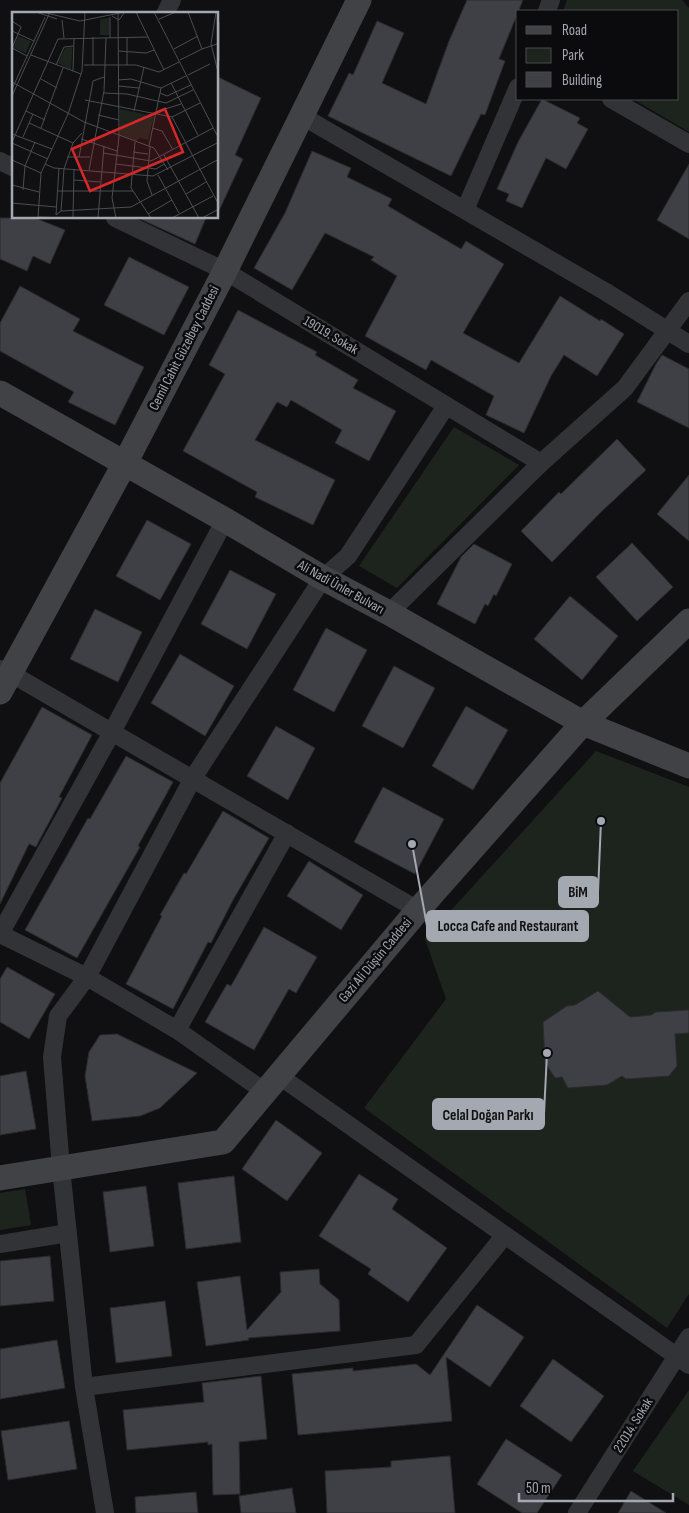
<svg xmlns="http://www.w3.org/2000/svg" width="689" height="1513" font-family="'Sofia Sans Condensed',sans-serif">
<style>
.green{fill:#1d241e}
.building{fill:#3f4045;stroke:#2b2b2d}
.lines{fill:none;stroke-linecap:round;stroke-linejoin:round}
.street{stroke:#323336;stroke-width:18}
.secondary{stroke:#404246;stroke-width:25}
.labels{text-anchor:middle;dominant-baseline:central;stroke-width:5;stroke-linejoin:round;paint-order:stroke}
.street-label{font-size:14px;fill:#a3a8b1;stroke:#0b0b0d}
.inset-road{fill:none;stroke:#4b4d52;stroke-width:1}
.view{fill:#d62828;fill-opacity:0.15;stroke:#d62828;stroke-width:2.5}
.inset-edge{fill:none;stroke:#a3a8b1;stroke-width:2.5}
.leader{fill:none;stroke:#a3a8b1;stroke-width:2}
.callout-dot{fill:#a3a8b1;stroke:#0b0b0d;stroke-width:2}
.callout{fill:#a3a8b1;stroke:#a3a8b1;stroke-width:2}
.callout-label{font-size:15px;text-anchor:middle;font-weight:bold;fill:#111}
</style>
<rect width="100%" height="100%" fill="#101012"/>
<!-- green -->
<path class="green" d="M567,0H682L689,8V132L633,99H678V11H563Z
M454,427L519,465L397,588L359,566Z
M596,751L689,787V1294L667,1328L364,1108L446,999L425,939Z
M25,1189L31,1225L0,1230V1193Z
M689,1390V1505L633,1471Z"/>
<!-- building -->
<path class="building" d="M467,0H523L499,59L505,61L485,115L481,114L451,176L328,116L349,73L353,75L377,21L404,33L382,83L426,104L449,41Z
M218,77L261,98L235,155L243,159L218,213Z
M542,99L580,118L577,123L588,129L566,169L546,158L522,208L506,201L509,194L497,189L518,142Z
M312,151L351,168L347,177L392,199L388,206L461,249L466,241L504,264L463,333L519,363L560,296L600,321L601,319L624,334L597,376L564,355L551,376L524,433L486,415L494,396L431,360L426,370L365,336L397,276L371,260L374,257L325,233L292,290L254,268L285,213Z
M689,164V239L657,220Z
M0,218H35L65,230L50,264L33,256L27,271L0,259Z
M138,218H206L195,244Z
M129,257L189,287L164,335L104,305Z
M20,286L80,319L73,331L144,367L115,425L68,402L74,392L0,351V323Z
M238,310L317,352L315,355L358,380L353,388L396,411L369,461L335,443L342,430L291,400L287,407L277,402L255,440L335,480L313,525L255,497L257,492L183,451L225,374L209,365Z
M662,355L689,369V428L637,402L656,364Z
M617,439L646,470L601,512L552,562L521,531L559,492L561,494Z
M689,475V541L657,514Z
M147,520L191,544L160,600L116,576Z
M632,543L673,587L637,621L596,577Z
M474,544L512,564L496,596L494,594L488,606L485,604L475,624L437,604L461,557Z
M230,570L276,594L247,649L201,624Z
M570,596L618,636L582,680L534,639Z
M95,609L142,632L118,682L70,659Z
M326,628L367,650L334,712L293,690Z
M180,654L234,686L205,736L151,703Z
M394,666L435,688L403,748L362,726Z
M466,706L508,730L473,790L432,766Z
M42,707L92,735L59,797L62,798L40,839L36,847L29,844L0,904V783Z
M276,726L315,748L288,800L247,776Z
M126,756L173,782L138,846L140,847L77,958L25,930L88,818L90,819Z
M383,787L444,819L415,874L354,842Z
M223,811L269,838L233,900L211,943L208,942L173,1009L126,984L162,916L160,915L184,873L186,874Z
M309,861L363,895L341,930L287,896Z
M264,927L317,957L296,993L289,989L254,1050L205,1022L227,984L231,986Z
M7,967L55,994L29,1039L0,1022V979Z
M598,991L630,1017L651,1015L656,1012L689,1010V1033L675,1034L677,1066L669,1076L626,1079L622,1076L607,1085L568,1088L562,1077L555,1078L545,1062L543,1022L567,1006L575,1005Z
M117,1034L197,1073L160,1108L140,1116L92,1121L85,1076L89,1052L100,1035Z
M26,1071L36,1129L0,1135V1076Z
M276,1120L322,1153L287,1201L242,1169Z
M359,1174L398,1199L392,1209L447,1248L408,1302L368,1274L371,1269L319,1236Z
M234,1176L241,1242L186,1249L178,1183Z
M146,1186L154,1246L110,1252L103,1192Z
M50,1256L54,1301L0,1306V1261Z
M319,1269L320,1284L339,1300L340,1331L248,1338L249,1340L206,1346L197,1282L240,1276L247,1330L281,1292L280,1272Z
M165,1301L172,1356L116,1363L110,1308Z
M477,1305L524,1337L490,1387L446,1357L452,1421L298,1435L292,1374L353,1368V1371L416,1364L430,1375Z
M57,1340L65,1388L0,1399V1349Z
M553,1359L604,1396L571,1442L520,1406Z
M261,1376L267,1439L239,1442L240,1494L213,1495L212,1444L208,1445V1442L127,1450L123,1410L204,1402L202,1383Z
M69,1421L77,1469L8,1480L1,1431Z
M506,1439L562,1475L537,1513H522L477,1484Z
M450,1456L455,1513H327L325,1471L391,1467V1461Z
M292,1488L296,1513H241L239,1496Z
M631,1491L666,1513H618Z
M196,1492L198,1513H136L135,1497Z"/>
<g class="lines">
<!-- street -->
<path class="street" d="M547,11L551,0
M165,14L172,0
M611,99L689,144
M302,116L606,292L689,344
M0,161L14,168
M465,210L518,87
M115,218L225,271L541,463
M225,520L112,732L0,934L87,977L177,1030L264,1091
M389,613L541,463L625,388L689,301
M0,669L10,673L418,910
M177,1030L287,833
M278,1075L689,1365
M0,1244L68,1233
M84,1387L416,1345L505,1235
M105,1513L84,1387L61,1168L52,1057L58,1016L87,977L193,778L323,578L348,556L446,406
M577,1513L689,1337"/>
<!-- secondary -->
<path class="secondary" d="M0,393L225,520L323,578L389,613L583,723L689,766
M0,692L125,463L225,271L359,0
M0,1178L223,1142L418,910L583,723L689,621"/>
</g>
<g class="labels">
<!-- street labels -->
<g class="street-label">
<text transform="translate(331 335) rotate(31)">19019. Sokak</text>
<text transform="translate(184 348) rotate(-63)">Cemil Cahit Güzelbey Caddesi</text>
<text transform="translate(341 587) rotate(29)">Ali Nadi Ünler Bulvarı</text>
<text transform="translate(375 960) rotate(-50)">Gazi Ali Düşün Caddesi</text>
<text transform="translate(633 1425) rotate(-58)">22014. Sokak</text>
</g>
</g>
<!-- overview -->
<g transform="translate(12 12)">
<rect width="206" height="206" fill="#101012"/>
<path d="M97,6V23H88V7ZM6,24L19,29L14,41L1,36ZM60,35V41L59,58L46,51L53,36ZM108,97L142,104L136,128L128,126L124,129L108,123Z" fill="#1d241e"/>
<path class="inset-road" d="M24,0L45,7M30,0L68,9L113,0M124,0L152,58M142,0L207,127M204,0L199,32L207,64M100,4L107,8L112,1M147,7L164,0M50,8L52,26M0,9L9,15L0,36M207,10V49M0,19L22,29M81,25V53M98,26V5M0,36L15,44M162,37L186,24M190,37L205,32M107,39L134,41L142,38M19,43L69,62M168,48L190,37L176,0M44,53L52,35L61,34M72,53H124L147,60L167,50M115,53V25M61,59L62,26M176,63L198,52M29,67L45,76M106,68L119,67L149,76L174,64M0,70L72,110L142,136L156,158M159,71L186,123M106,74L127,76M0,77L33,5M92,81L115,82L154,91L181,78M148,81L155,84L179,73M0,84L38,0M73,88L160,105L188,91M153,97L169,92M14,99L33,108M122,99L132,55M86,103L107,108M160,105L207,193M17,111L61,131M29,116L51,56M140,116L150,119L161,138M0,122L40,137M11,125L21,102M69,127L105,139M0,130L46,27L136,25M123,130L119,176L139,206M0,131L36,147M137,134L149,76M138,135L135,169L140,183M121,140L136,142M91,141L139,149L201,116M152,143L187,206M55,145H78M67,145L81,69L92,65M0,148L29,161M33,152L42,156L141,164L207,130M104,152L144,157L152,152M47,156L44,203L49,199L52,157L61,131L70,121M77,158L92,79L94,26M146,163L167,201M62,168L88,170M0,173L27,180M11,178L13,154L23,130M45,179H121M174,182L194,170M0,191L44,195M49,199L119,195L207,147M136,202L160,188M26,205L53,206M26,206L29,161L56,102L70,59L73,0M61,206L62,157M86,206L92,134M104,206L100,186L107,125L106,2M160,206L201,184M190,206L207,197"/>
<path class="view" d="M153,97L171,140L78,179L60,137Z"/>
<rect width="206" height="206" class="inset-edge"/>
</g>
<!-- callouts -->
<path class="leader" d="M601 821L598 892M412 844L427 926M547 1053L544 1114"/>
<g class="callout-dot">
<circle cx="601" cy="821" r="5"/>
<circle cx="412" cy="844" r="5"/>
<circle cx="547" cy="1053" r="5"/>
</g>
<g class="callout">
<rect x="559" y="877" width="39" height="30" rx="5"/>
<rect x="427" y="911" width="161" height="30" rx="5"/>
<rect x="433" y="1099" width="111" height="30" rx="5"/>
</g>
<g class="callout-label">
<text x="578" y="897">BiM</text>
<text x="508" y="931">Locca Cafe and Restaurant</text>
<text x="488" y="1120">Celal Doğan Parkı</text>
</g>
<!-- legend -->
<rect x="516" y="10" width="162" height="90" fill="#0b0b0d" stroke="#484a4f"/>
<rect x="526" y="26" width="25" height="8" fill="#404246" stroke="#484a4f"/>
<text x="562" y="35" font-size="15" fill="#a3a8b1">Road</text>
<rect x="526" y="48" width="25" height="15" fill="#1d241e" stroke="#484a4f"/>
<text x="562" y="60" font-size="15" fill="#a3a8b1">Park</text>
<rect x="526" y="72" width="25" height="15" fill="#3f4045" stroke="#484a4f"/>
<text x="562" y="85" font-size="15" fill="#a3a8b1">Building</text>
<!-- scale -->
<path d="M519 1493v8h154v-8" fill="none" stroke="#a3a8b1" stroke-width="2.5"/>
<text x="526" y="1493" font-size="15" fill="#a3a8b1" stroke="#0b0b0d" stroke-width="4" paint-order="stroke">50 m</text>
</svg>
